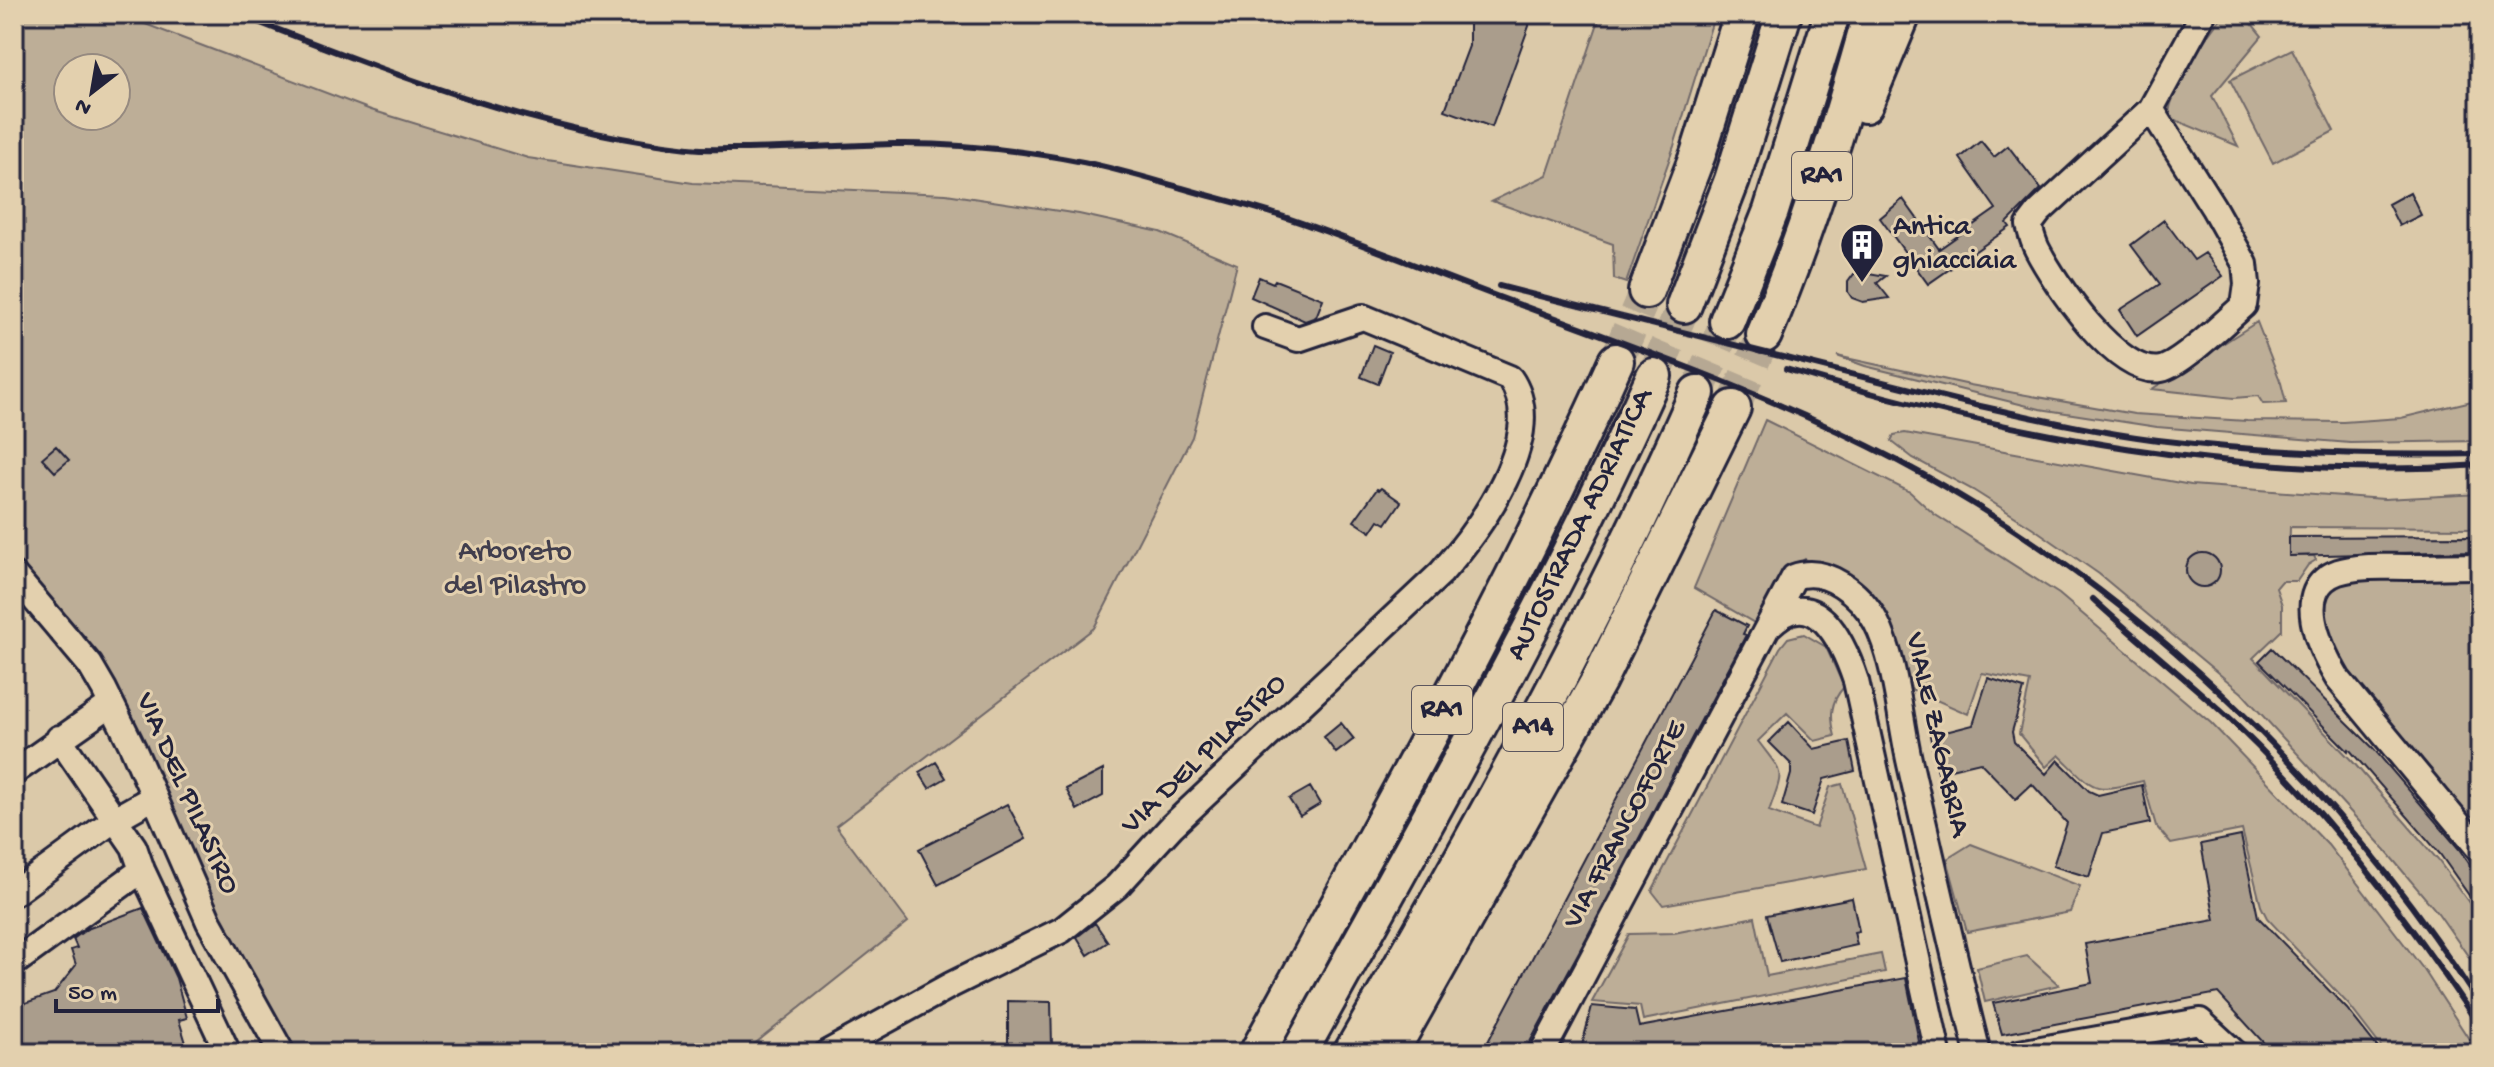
<svg xmlns="http://www.w3.org/2000/svg" width="2494" height="1067" font-family="'Gochi Hand',sans-serif">
<style>
.green{fill:#bdae97;stroke:#706869;stroke-width:2;fill-rule:evenodd}
.building{fill:#aa9d8c;stroke:#22223b;stroke-width:2}
.lines{fill:none;stroke-linecap:round;stroke-linejoin:round}
.highway-tunnel{stroke:#b6a893;stroke-width:34;stroke-dasharray:34 17;stroke-linecap:butt}
.minor-casing{stroke:#22223b;stroke-width:30}
.highway-casing{stroke:#22223b;stroke-width:40}
.minor{stroke:#e3d0ae;stroke-width:24}
.highway{stroke:#e3d0ae;stroke-width:34}
.rail{stroke:#22223b;stroke-width:6}
.labels{text-anchor:middle;dominant-baseline:central;stroke-width:6;stroke-linejoin:round;paint-order:stroke}
.shield{fill:#e3d0ae;stroke:#5c565e;stroke-width:2}
.shield-label{font-size:28px;font-weight:bold;fill:#22223b}
.poi-label{font-size:30px;fill:#22223b;stroke:#e3d0ae;text-anchor:start}
.street-label{font-size:30px;fill:#22223b;stroke:#e3d0ae}
.park-label{font-size:30px;fill:#413e4d;stroke:#e3d0ae}
</style>
<rect width="100%" height="100%" fill="#dbc9a9"/>
<filter id="ink" filterUnits="userSpaceOnUse"><feTurbulence type="fractalNoise" baseFrequency=".0125" numOctaves="2"/><feDisplacementMap in="SourceGraphic" scale="16" xChannelSelector="R" yChannelSelector="G"/><feConvolveMatrix kernelMatrix="1 2 1 2 8 2 1 2 1" color-interpolation-filters="sRGB"/></filter>
<g filter="url(#ink)">
<!-- green -->
<path class="green" d="M14,14H119L371,110L528,158L693,183L946,194L1079,214L1160,232L1237,264L1192,437L1094,628L836,826L908,922L743,1053H293L272,1008L222,920L140,738L39,587L14,559ZM68,68H116V116H68Z
M1601,14H1709L1713,20L1674,146L1626,283L1614,279L1613,244L1492,201L1547,175Z
M2224,14H2244L2262,36L2212,96L2238,146L2168,117C2174,79 2201,44 2224,14Z
M2292,49L2334,131L2273,163L2230,80Z
M2257,322L2281,383L2286,403L2263,404L2258,396L2234,398L2152,389Z
M1837,356L1970,385L2134,414L2247,421L2343,422L2401,418L2480,399V441L2350,443L2157,427L2040,409L1865,366Z
M1765,420L1910,492L1934,514L2059,594L2211,723L2328,845L2424,970L2478,1053H2386L2348,1004L2267,918L2261,906L2242,830L2171,844L2156,826L2143,781C2091,793 2097,792 2059,755L2046,767L2019,734L2030,682L1982,673L1968,714L1904,686L1852,581L1805,559L1787,572L1758,625L1694,588Z
M1905,433L2191,485L2384,499L2480,494V528L2290,527L2289,556H2314L2316,560L2308,565L2297,581H2282L2276,588L2282,605V630L2253,658L2353,762L2438,860L2480,918V973L2438,913L2379,843L2242,693L2099,574L2033,528L1973,490L1913,458L1891,441L1894,435Z
M2480,566V850L2345,688L2315,592L2321,584Z
M1804,634L1826,647L1844,687C1830,702 1830,717 1835,736L1815,741L1787,713L1758,741C1785,777 1784,768 1769,811L1816,828L1830,787L1842,784L1866,869L1663,905L1652,891L1780,648L1788,638Z
M1971,844L2080,886L2070,912L1967,932L1947,859Z
M1755,917L1767,976L1881,954L1885,972L1643,1020L1640,1006L1592,1002L1629,934L1674,933Z
M2027,956L2059,985L1985,1002L1977,968Z"/>
<!-- building -->
<path class="building" d="M1469,14H1530L1529,26L1492,127L1445,110L1469,46Z
M1981,141L1994,157L2008,146L2041,189L2007,223L2010,227L1928,284L1880,218L1903,199L1939,249L1996,209L1960,158Z
M2410,192L2421,215L2399,226L2388,204Z
M2164,220L2194,260L2205,253L2223,276L2137,336L2120,310L2160,284L2131,245Z
M1863,272L1886,276L1877,283L1889,298L1863,302L1852,298L1848,292V282L1854,274Z
M1259,277L1273,283L1275,280L1323,299L1316,317L1305,321L1251,297Z
M1373,345L1390,352L1378,384L1361,377Z
M56,446L69,460L55,472L42,458Z
M1381,488L1401,502L1386,524L1379,520L1371,532L1354,521L1377,489L1379,490Z
M2471,536V551L2289,556V537Z
M2186 570a17 17 0 1 1 34 0a17 17 0 1 1-34 0Z
M1716,610L1747,626L1743,634L1746,635L1587,937L1524,1053H1482Z
M2272,648L2373,748L2459,849L2480,879V911L2440,854L2349,749L2348,751L2259,661Z
M1988,678L2024,689L2012,732L2014,742L2046,774L2058,760L2089,791L2098,795L2142,785L2150,823L2103,833L2089,877L2053,866L2067,823L2032,784L2016,799L1980,762L1938,772L1930,736L1973,725Z
M1789,722L1814,749L1849,741L1855,771L1824,779L1812,815L1782,805L1791,774V764L1769,742Z
M1341,723L1354,739L1336,753L1324,737Z
M936,762L946,778L929,788L919,772Z
M1103,770V796L1077,810L1066,789Z
M1310,787L1320,804L1300,816L1289,799Z
M1007,804L1026,839L938,885L919,849Z
M2241,836L2258,917L2347,1009L2382,1053H2273L2218,993L2002,1034L1993,1003L2092,983L2085,944L2215,920L2201,844Z
M1852,898L1859,931L1854,932L1857,945L1780,962L1767,915Z
M143,908L176,978L187,1018L179,1020L189,1053H14V1007L54,993L76,965L71,950L77,948L73,939L87,929Z
M1095,923L1108,942L1088,955L1077,937Z
M1906,978L1921,1051L1908,1053H1580L1592,1006L1635,1010L1639,1027Z
M1008,1001L1051,1002L1052,1046L1008,1045Z"/>
<g class="lines">
<!-- highway-tunnel -->
<path class="highway-tunnel" d="M1616,361L1646,291
M1654,376L1684,305
M1697,393L1727,321
M1733,408L1764,335"/>
<!-- minor casing -->
<g class="minor-casing">
<path id="minor" d="M2151,109L2213,207L2245,264L2247,284L2244,305C2227,320 2181,365 2161,369C2118,378 2054,282 2037,249C2033,241 2031,233 2029,225L2039,212L2151,109L2203,14
M2480,566C2455,566 2431,567 2406,567C2384,567 2360,565 2338,572C2291,589 2320,649 2338,679L2480,850
M14,575L90,665L104,689L133,748L209,922L282,1053
M1769,626C1815,580 1843,642 1856,681L1938,1053
M59,738L134,847L142,870L228,1053
M14,772L111,704
M14,893L115,819L154,797
M14,963L142,870
M827,1053L951,985L1062,930L1117,886L1172,826L1441,573C1478,531 1550,435 1510,378L1363,317L1298,339L1265,327
M1542,1053L1794,577C1826,565 1861,594 1876,622C1896,660 1900,721 1910,764C1932,860 1954,957 1978,1053
M2019,1053L2200,1021L2235,1053"/>
</g>
<!-- highway casing -->
<g class="highway-casing">
<path id="highway" d="M1865,105L1903,14
M1646,291L1698,154L1742,14
M1684,305L1732,180L1784,14
M1727,321L1771,211L1832,14
M1764,335C1808,231 1841,122 1871,14
M1257,1053C1381,825 1510,598 1616,361
M1299,1053C1422,830 1549,609 1654,376
M1351,1053C1475,838 1597,621 1697,393
M1390,1053L1599,680L1733,408"/>
</g>
<!-- minor -->
<use href="#minor" class="minor"/>
<!-- highway -->
<use href="#highway" class="highway"/>
<!-- rail -->
<path class="rail" d="M237,14C384,70 531,131 689,148C705,150 723,149 740,149C791,148 842,146 893,144C957,143 1021,150 1083,162C1117,169 1150,179 1182,188C1219,199 1257,207 1293,220C1361,243 1429,271 1496,296C1631,346 1770,394 1898,461C2134,586 2336,780 2480,1005
M1499,286L1967,403C2030,417 2094,432 2158,440C2265,453 2372,456 2480,454
M1786,369C2010,436 2246,482 2480,465
M2093,599C2139,642 2189,680 2235,724C2329,814 2408,919 2480,1027"/>
</g>
</g>
<!-- icons -->
<defs>
<g id="building-pin" transform="scale(2.3)"><path d="M0 17L-7.5 6A9.5 9.5 0 1 1 7.5 6Z" fill="#22223b" stroke="#e3d0ae"/><path d="M-4-6H4V6H1V3H-1V6H-4ZM-2.5-4.3h1.7v1.8h-1.7ZM.8-4.3h1.7v1.8H.8ZM-2.5-1h1.7V.8h-1.7ZM.8-1h1.7V.8H.8Z" fill="#fff"/></g>
</defs>
<g fill-rule="evenodd">
<use href="#building-pin" x="1862" y="245"/>
</g>
<g class="labels">
<!-- shield labels -->
<g class="shield">
<rect x="1792" y="152" width="60" height="48" rx="6"/>
<rect x="1412" y="686" width="60" height="48" rx="6"/>
<rect x="1503" y="703" width="60" height="48" rx="6"/>
</g>
<g class="shield-label">
<text x="1822" y="176">RA1</text>
<text x="1442" y="710">RA1</text>
<text x="1533" y="727">A14</text>
</g>
<!-- poi labels -->
<g class="poi-label">
<text x="1893" y="228">Antica<tspan x="1893" dy="34">ghiacciaia</tspan></text>
</g>
<!-- street labels -->
<g class="street-label">
<text transform="translate(1581 525) rotate(-64)">AUTOSTRADA ADRIATICA</text>
<text transform="translate(1936 735) rotate(77)">VIALE ZAGABRIA</text>
<text transform="translate(1205 755) rotate(-44)">VIA DEL PILASTRO</text>
<text transform="translate(186 794) rotate(66)">VIA DEL PILASTRO</text>
<text transform="translate(1626 825) rotate(-62)">VIA FRANCOFORTE</text>
</g>
<!-- park labels -->
<g class="park-label">
<text x="515" y="553">Arboreto<tspan x="515" dy="34">del Pilastro</tspan></text>
</g>
</g>
<!-- margin -->
<rect width="2494" height="1067" fill="none" stroke="#e3d0ae" stroke-width="48"/>
<rect x="24" y="24" width="2446" height="1019" fill="none" stroke="#22223b" stroke-width="3" filter="url(#ink)"/>
<!-- north arrow -->
<g transform="translate(92 92) rotate(211)"><circle r="38" fill="#e3d0ae" stroke="#968a80" stroke-width="2"/>
<path d="M0-6L14 30L0 20L-14 30Z" fill="#22223b"/>
<text y="-12" font-size="22" font-weight="bold" text-anchor="middle" fill="#22223b">N</text>
</g>
<!-- scale -->
<path d="M56 999v12h162v-12" fill="none" stroke="#22223b" stroke-width="4"/>
<text x="68" y="999" font-size="24" fill="#22223b" stroke="#e3d0ae" stroke-width="6" paint-order="stroke">50 m</text>
</svg>
